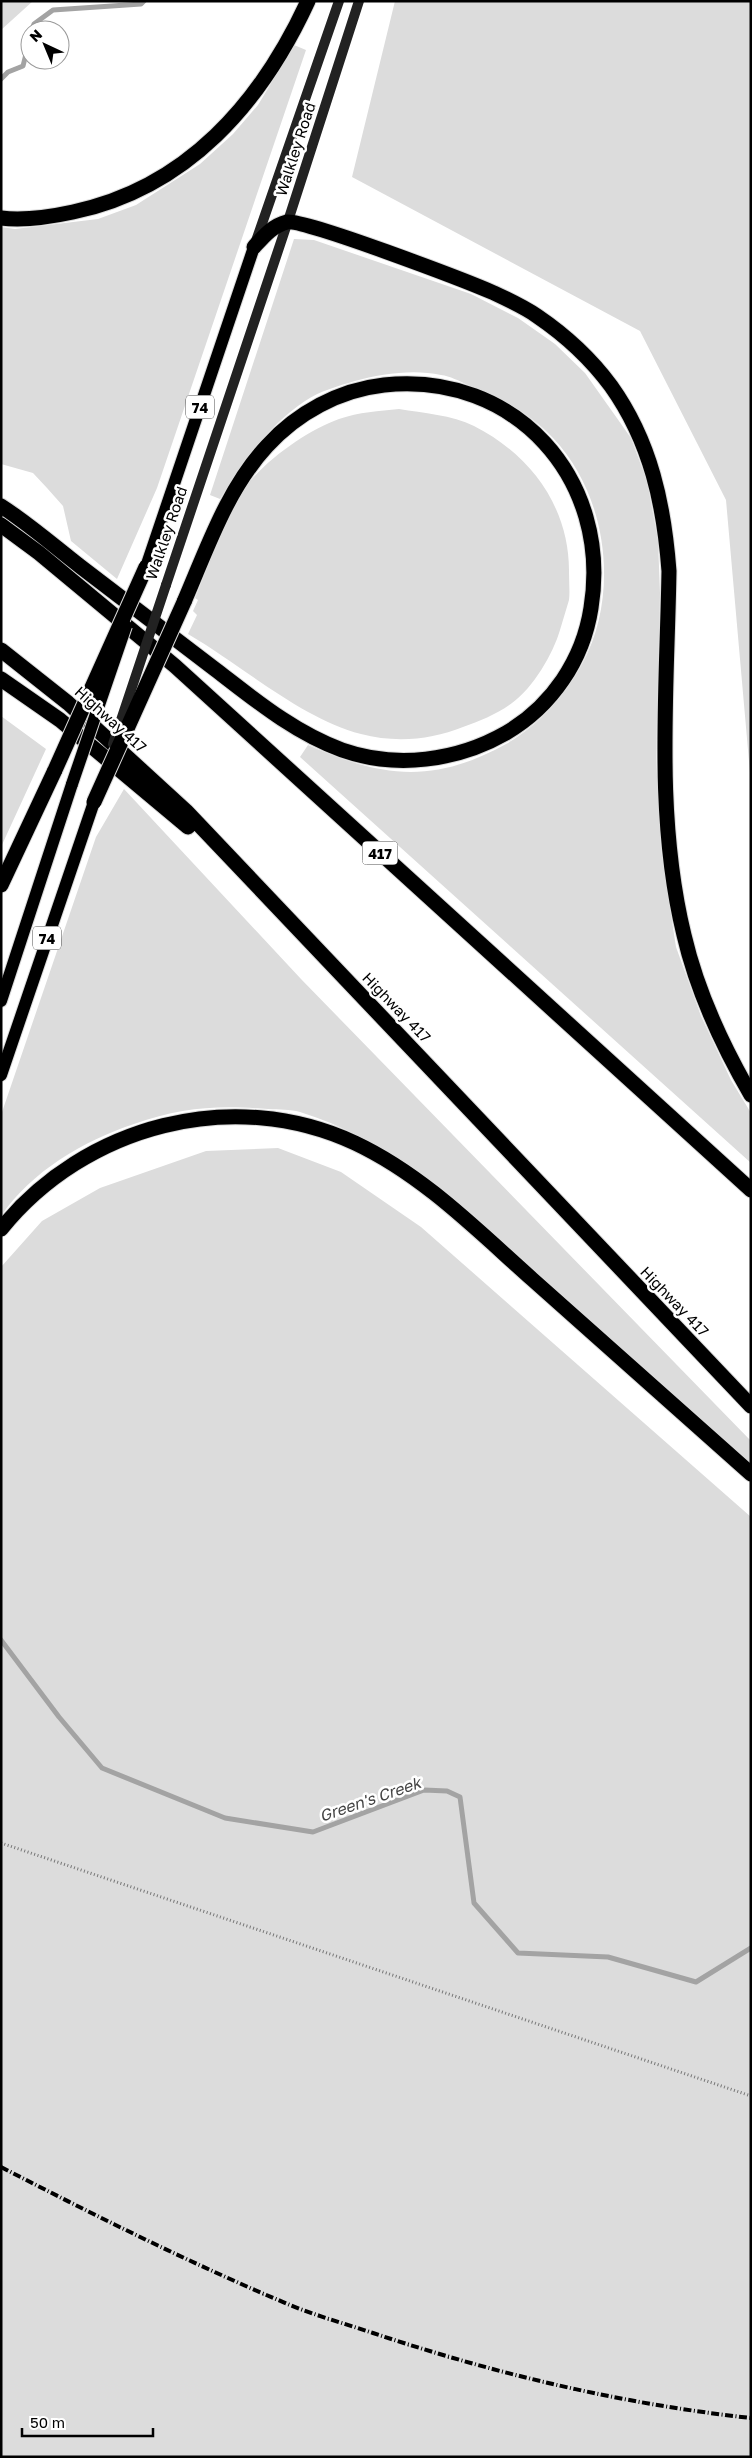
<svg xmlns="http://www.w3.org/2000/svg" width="752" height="2458" font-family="'Golos Text',sans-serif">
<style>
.green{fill:#dcdcdc}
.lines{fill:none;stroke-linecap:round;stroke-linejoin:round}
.stream{stroke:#a3a3a3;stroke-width:5}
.primary-casing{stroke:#dbdbdb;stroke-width:14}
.highway-casing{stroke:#dbdbdb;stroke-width:17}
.path{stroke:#777;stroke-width:3;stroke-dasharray:1 2.5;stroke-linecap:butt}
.secondary{stroke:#222;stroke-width:10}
.primary{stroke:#000;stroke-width:12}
.highway{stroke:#000;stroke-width:15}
.rail{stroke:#000;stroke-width:4;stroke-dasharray:8 2.5 1 2.5;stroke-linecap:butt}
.primary-bridge-casing{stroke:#dbdbdb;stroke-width:14;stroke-linecap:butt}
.highway-bridge-casing{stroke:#dbdbdb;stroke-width:17;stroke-linecap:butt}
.secondary-bridge{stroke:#222;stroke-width:10}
.primary-bridge{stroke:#000;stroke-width:12}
.highway-bridge{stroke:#000;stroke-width:15}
.labels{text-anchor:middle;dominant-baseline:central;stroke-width:5;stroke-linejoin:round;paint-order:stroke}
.shield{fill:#fff;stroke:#4c4c4c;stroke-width:1}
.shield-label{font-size:14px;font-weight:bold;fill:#000}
.street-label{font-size:15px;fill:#000;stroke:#fff}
.water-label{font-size:16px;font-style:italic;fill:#444;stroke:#fff}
</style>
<rect width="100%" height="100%" fill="#fff"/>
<!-- green -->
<path class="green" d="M1,1H33L1,30Z
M395,1H751V784L726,500L640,331L352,177Z
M294,45L306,50L157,488L117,579L71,541L63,506L47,488L33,473L1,464V227L15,229L98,219L136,205L200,164L233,134L258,105Z
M294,239L314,240L471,294L518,318L555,344L585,373L631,438L647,481L658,540L660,593L656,758L661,849L676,947L701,1016L731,1080L751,1113V1163L300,757L308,745C382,778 434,784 506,744C539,725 564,697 582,664C620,595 608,496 553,438C530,414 499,396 468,385C459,381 450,376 441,375C413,369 381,374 355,381C338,386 320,391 305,401C268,426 244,461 220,499L210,495Z
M399,409C423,413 452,415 474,426C531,455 570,508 569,573C569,582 570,592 569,600C566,610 563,620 560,630C553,654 533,688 512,703C497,714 480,721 463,727C431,740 395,743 361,734C302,719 241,665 188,634L197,615L193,611L198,600L195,598C208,567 219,534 235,503C252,469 303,432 339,419C359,412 379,411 399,409Z
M1,716L46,749L1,847Z
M124,789L301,979L751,1441V1464C685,1405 619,1346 553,1288C475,1218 403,1144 300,1112C290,1109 279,1110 268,1109C218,1105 182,1107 134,1124C83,1141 32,1171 1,1216V1115L96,837Z
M278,1148L341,1172L421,1227L751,1517V2457H1V1267L42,1221L100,1188L206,1151Z"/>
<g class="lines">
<!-- stream -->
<path class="stream" d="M32,30L34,24L53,10L141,4L144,1
M1,79L8,72L23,66L30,38
M1,1640L59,1717L102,1768L225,1818L313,1832L424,1790L447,1791L460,1797L474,1903L518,1953L608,1957L696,1982L751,1948"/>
<!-- primary casing -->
<g class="primary-casing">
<path id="primary" d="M146,567L254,247
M1,1001L72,784
M1,1075L94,802"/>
</g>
<!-- highway casing -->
<g class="highway-casing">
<path id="highway" d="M1,218C25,221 50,217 73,212C187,188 261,103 308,1
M254,247C264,236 272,226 287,222C302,218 469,282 494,293C509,300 524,307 537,316C565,335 591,359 611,386C651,442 664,505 669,571C667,692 655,816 684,935C697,991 722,1045 751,1095
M1,506C29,524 54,546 81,567C126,601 171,636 216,670C255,700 295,733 342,750C396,769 457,761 506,733C552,706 583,660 591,608C612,479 515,371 384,385C339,390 297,413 267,446C227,489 207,549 184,602
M1,525L39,553L175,666L751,1190
M1,650L68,703L186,811L751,1406
M1,679L60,720L188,827
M1,885L55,770
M1,1229C85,1125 233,1086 355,1143C423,1175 477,1230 532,1279C605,1344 678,1409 751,1474"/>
</g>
<!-- path -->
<path class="path" d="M1,1843L751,2096"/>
<!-- secondary -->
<path class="secondary" d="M256,241L339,1
M166,585L288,221L359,1"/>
<!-- primary -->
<use href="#primary" class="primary"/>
<!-- highway -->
<use href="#highway" class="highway"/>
<!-- rail -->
<path class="rail" d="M1,2167C96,2216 192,2264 290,2305C317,2316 346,2324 373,2333C496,2374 622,2404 751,2418"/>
<!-- primary-bridge casing -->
<g class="primary-bridge-casing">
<path id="primary-bridge" d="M72,784L126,626"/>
</g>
<!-- highway-bridge casing -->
<g class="highway-bridge-casing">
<path id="highway-bridge" d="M55,770L146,567
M94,802L184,602"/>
</g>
<!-- secondary-bridge -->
<path class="secondary-bridge" d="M113,744L166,585"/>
<!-- primary-bridge -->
<use href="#primary-bridge" class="primary-bridge"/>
<!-- highway-bridge -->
<use href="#highway-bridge" class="highway-bridge"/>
</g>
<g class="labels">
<!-- shield labels -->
<g class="shield">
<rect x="186" y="395.5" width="28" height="23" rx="4"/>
<rect x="362.5" y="841.5" width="35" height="23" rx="4"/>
<rect x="33" y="926.5" width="28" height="23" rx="4"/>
</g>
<g class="shield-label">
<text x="200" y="407">74</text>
<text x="380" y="853">417</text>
<text x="47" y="938">74</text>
</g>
<!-- street labels -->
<g class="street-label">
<text transform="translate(295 149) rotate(-72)">Walkley Road</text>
<text transform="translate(166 533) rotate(-71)">Walkley Road</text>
<text transform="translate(111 719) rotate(42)">Highway 417</text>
<text transform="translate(397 1007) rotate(46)">Highway 417</text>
<text transform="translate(675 1301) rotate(46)">Highway 417</text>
</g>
<!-- water labels -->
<g class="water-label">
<text transform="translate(370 1799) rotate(-19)">Green's Creek</text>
</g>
</g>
<!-- border -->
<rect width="752" height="2458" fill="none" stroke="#000000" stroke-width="5"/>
<!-- north arrow -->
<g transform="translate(45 45) rotate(316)"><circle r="24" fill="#ffffff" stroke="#999999"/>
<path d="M0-4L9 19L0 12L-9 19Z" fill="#000000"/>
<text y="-8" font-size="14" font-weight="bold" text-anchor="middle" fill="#000000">N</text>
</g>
<!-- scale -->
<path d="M22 2428v8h131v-8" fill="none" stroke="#000000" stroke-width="2.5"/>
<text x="30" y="2428" font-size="15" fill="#000000" stroke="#ffffff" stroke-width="4" paint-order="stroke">50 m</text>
</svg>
